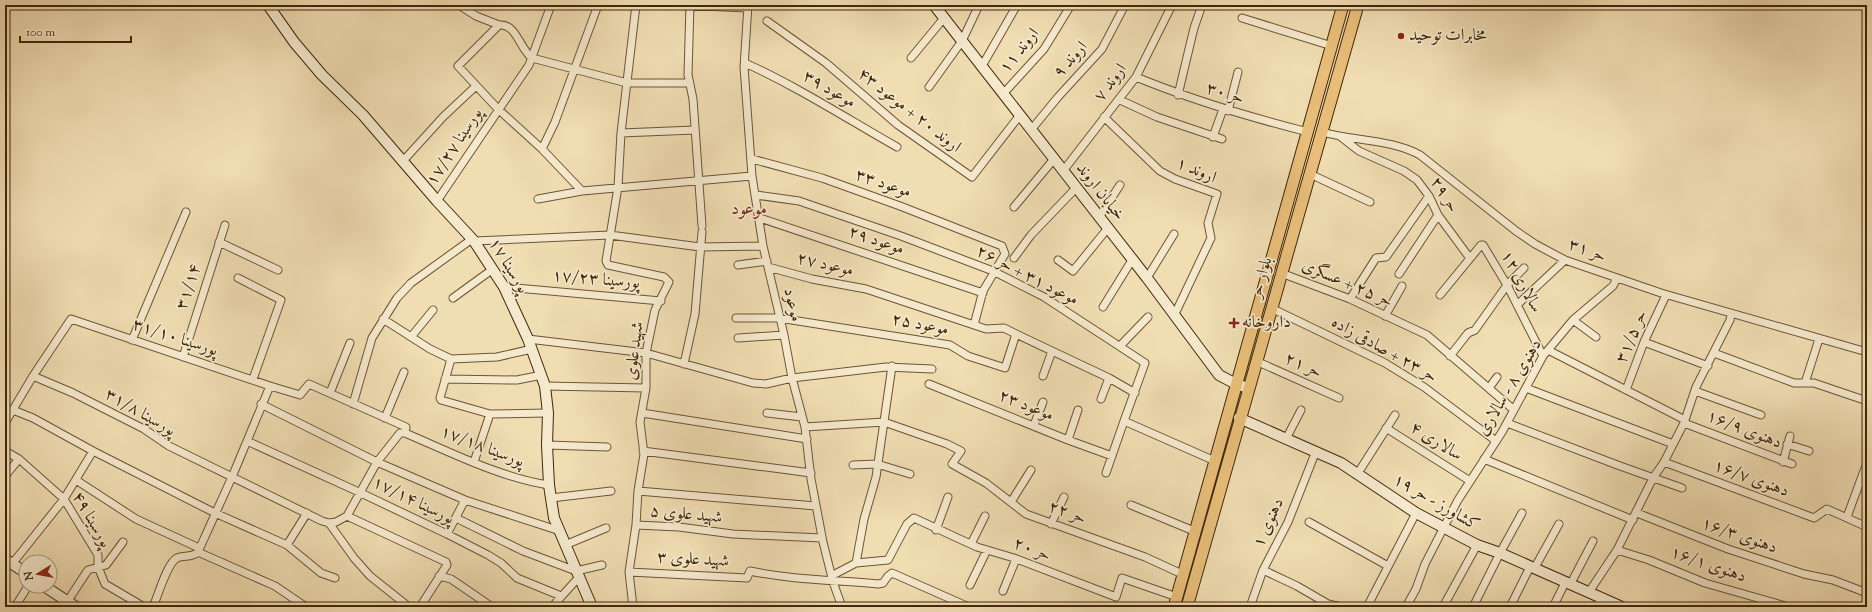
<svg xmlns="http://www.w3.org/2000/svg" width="1872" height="612" font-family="'Sorts Mill Goudy',Amiri,serif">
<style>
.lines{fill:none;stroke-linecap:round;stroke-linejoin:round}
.street-casing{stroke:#6c5435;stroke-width:9}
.secondary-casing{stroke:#40270b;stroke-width:12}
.primary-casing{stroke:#40270b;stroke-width:13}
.street{stroke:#f5e9cd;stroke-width:7}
.secondary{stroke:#f5e9cd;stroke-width:10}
.primary{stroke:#e8be79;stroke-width:11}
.poi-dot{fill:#8f2418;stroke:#f5e9cd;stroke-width:1.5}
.labels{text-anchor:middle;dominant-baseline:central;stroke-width:3.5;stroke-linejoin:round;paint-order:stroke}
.poi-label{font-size:17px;fill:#40270b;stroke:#f5e9cd;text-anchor:start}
.street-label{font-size:17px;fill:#40270b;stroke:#f5e9cd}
.neighbourhood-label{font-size:18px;fill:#7a1f14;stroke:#f5e9cd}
</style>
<rect width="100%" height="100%" fill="#f0ddb2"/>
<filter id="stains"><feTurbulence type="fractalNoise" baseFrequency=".005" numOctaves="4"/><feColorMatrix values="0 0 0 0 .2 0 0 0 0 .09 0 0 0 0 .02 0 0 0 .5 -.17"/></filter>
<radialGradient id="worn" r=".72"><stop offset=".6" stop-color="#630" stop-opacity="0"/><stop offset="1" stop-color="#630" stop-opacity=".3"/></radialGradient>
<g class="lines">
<!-- street casing -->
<g class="street-casing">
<path id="street" d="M459,5L476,16L499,25L458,66L498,109L542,149L582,191L752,176
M680,5L747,8
M690,5L688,75L693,99L702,226
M748,5L744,67L752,176L763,246L784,335L792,378L805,427L811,479L823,542L833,582L842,607
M1242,18L1332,46
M767,21L826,63L898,125L972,177L1020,115
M499,25C516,23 520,49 532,58L627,83H689
M911,58L944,18
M745,63C798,87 846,118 897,147
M982,66L1017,5
M1136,77C1192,100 1249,117 1308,132
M929,87L962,41L979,5
M1003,94L1044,49L1071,5
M1178,95L1194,28L1202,5
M1120,100L1157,117L1222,139
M1228,111L1238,72
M1104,117L1160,171L1175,179L1217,194L1208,223L1211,238L1174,316
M1031,130L1058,97L1102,49L1125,5
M1322,132C1354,141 1390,139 1420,155L1516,231L1535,244L1565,260L1661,293L1867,352
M621,133L695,130
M1213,137L1223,109
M1341,137L1359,151L1404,171L1417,180L1429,196L1438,215L1469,257
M542,149L555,122L598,5
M403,161L443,117L476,86
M1063,171L1136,77L1172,5
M1310,174L1370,202
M756,195L799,201L901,236L993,271L1044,297L1145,363L1124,421L1215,461
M538,199L582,191
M437,201L529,65L551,5
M1014,207L1054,159
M1099,217L1120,185
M760,218L983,293
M474,241L610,235L700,247L763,246
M219,242L278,270
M1014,258L1031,235L1076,188
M1058,260L1073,271L1108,228
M738,265L767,261
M768,267L812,279L866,289L974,325
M1281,273L1350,299L1427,335L1514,410
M1399,274L1438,215
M238,278L281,300L253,379
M1147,278L1174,234
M504,287L661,301
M1440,295L1481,245H1483L1507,285L1543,356
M453,298L493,269
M1350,299L1376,258L1386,257L1429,196
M1517,305L1565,260
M1103,307L1132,260
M1271,308L1385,363L1424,387L1496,441
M1385,316L1402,286
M736,318H779L950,345L968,356L1002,367L1005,368L1016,334L1004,328L986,329L974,325L983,291L1005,254L1002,246L900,206L822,178L752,159
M383,319L430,349L451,359L497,357L532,349
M1573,320L1596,337
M1016,334L1109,378L1135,393
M411,337L433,310
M738,338L784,335
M528,339L646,353L753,383L766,384L792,378L886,367L932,369
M132,340L186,212
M1644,342L1708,366
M1120,346L1148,317
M1548,350L1685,420
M1714,353L1794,383H1814L1867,401
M1450,356L1468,333L1475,330L1507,285L1524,268
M183,357L225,225
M451,359L440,398L441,400L490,414L548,413
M1256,361L1339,398
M684,364L695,314L702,232
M33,376L73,393L144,429L169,446L322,521L329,523L336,522L347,516L377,462L400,433H405
M1043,376L1052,351
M445,379L517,380L542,375
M1805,383L1819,339
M929,384L1068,440L1112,456
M545,386L646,388
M1489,388L1497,377
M1526,388L1673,444
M1626,390L1644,342L1666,295
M1695,391L1761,415
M330,393L350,343
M1101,399L1109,378
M261,404L377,462L465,500L560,531
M353,404L372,338L397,298L411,283L472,239
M13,410L33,418L93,451L215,513L287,545L321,573L335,578
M642,413L807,439
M767,413L802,417
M385,418L404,372
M5,423L33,376L71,319L270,386
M1507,423L1620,466L1682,488
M1684,423L1792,464
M1034,425L1043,402
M805,427L884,422L947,444L961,451L952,464L986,483L1026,514L1145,557L1182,574
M1386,428L1470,481
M405,433C450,452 501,478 549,485
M1287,437L1301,410
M1068,440L1078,410
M247,441L361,493L447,534L488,555L501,563L517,578L561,596
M1787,444L1809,451
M547,445L607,447
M5,451L19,459L64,499L98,555V567L105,584L144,607
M643,451L811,473
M1484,459L1633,520
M474,462L490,414
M1664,462L1814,518L1827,509L1867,527
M1783,462L1790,436
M853,465L877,464L910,474
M1106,473L1124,421
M1358,473L1395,415
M5,476L19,459
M76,480L136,519L199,548
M638,491L816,506
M551,498L611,491
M1011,502L1031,470
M1131,505L1194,531
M1637,513L1728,549L1804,574L1833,580L1867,593
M347,516L446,562L447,565L420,607
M1847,517L1865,468L1867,469
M456,518L523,551L576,571L602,565
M1309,522L1388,566
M329,523L354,558L370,576L409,607
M1051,524L1064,497
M636,525L679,527L733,534L822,538
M936,530L948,497
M447,534L465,500
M971,544L985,516
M287,545L307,513
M565,545L606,528
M1617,550L1649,560L1705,583L1789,607
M198,552L275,586L306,607
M856,563L864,519L876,477L892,366
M12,564L64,499L93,451
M1534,569L1559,524
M1263,570L1297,586L1328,604L1342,607
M629,572L747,578L750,571C793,580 835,580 878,584L883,583L888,576L892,573L969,607
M833,575L856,563L888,560L907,524L914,518L977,547L1014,558L1116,597L1122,578L1177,597
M439,576L451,579L492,607
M970,585L987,550
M1570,585L1593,541
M1003,591L1016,559
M1589,592L1617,550L1653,478L1664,462L1684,423L1696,387L1730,320L1731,314
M67,602L88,570L106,565L123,542
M15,607L28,586
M60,607L64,600
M153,607C158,596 167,563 177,558C184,555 192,558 198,552L232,477L270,386L300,395L309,384L406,427L405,433
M552,607L579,577
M633,607L629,572L636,525L638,491L644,454L640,422L646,388V353L655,310L669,282L664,277L608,265L606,261L618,187L621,133L636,5
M893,607H894
M1250,607L1263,570L1288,522L1316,451
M1367,607L1416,513
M1406,607L1416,589L1425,564L1444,527L1458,500L1502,432L1543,356L1573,320L1613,286L1617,278
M1443,607L1477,545
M1473,607L1500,553L1522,513
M1510,607L1530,567
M1553,607L1565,583
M1597,607L1602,598"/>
</g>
<!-- secondary casing -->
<g class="secondary-casing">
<path id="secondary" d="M268,5L294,42L322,75L363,115L437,201L474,241L504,287L528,339L545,386L548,413L547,445L549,485L554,518L592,607
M934,5L1147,278L1219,375L1236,384L1248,388
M1239,418L1341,463L1416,513L1477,545L1500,553L1622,607
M5,559L26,573
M44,586L76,607"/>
</g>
<!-- primary casing -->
<g class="primary-casing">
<path id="primary" d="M1174,607L1343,5
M1187,607L1358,5"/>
</g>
<!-- street -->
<use href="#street" class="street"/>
<!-- secondary -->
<use href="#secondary" class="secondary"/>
<!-- primary -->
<use href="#primary" class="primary"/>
</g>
<!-- markers -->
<g class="poi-dot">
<circle cx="1401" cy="36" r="4"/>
<path d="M1232 317h4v4h4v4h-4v4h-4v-4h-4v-4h4z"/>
</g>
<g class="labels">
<!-- poi labels -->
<g class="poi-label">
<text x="1409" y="36">مخابرات توحید</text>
<text x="1242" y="323">داروخانه</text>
</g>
<!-- street labels -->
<g class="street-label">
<text transform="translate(1020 51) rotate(-51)">اروند ۱۱</text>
<text transform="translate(1071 60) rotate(-48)">اروند ۹</text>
<text transform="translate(1111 83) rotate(-53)">اروند ۷</text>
<text transform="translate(829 90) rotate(30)">موعود ۳۹</text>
<text transform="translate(1225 94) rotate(17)">حر ۳۰</text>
<text transform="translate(909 111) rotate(38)">اروند ۲۰ + موعود ۴۳</text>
<text transform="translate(455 147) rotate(-57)">پورسینا ۱۷/۲۷</text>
<text transform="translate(1196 171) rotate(23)">اروند ۱</text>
<text transform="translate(883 184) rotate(19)">موعود ۳۳</text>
<text transform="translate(1100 192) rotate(52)">خیابان اروند</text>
<text transform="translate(1444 195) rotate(57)">حر ۲۹</text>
<text transform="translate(876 241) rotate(19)">موعود ۲۹</text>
<text transform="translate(1587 251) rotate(20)">حر ۳۱</text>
<text transform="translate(825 265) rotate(13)">موعود ۲۷</text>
<text transform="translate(508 266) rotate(59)">پورسینا ۱۷</text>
<text transform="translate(1027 276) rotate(27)">موعود ۳۱ + حر ۲۶</text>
<text transform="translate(1262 278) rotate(-74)">بلوار حر</text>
<text transform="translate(596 280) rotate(5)">پورسینا ۱۷/۲۳</text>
<text transform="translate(1521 282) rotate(61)">سالاری ۱۲</text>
<text transform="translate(1347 284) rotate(23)">حر ۲۵ + عسگری</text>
<text transform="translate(189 287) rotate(-72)">۳۱/۱۴</text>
<text transform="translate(792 305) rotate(77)">موعود</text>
<text transform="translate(920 325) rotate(11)">موعود ۲۵</text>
<text transform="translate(1632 337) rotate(-67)">حر ۳۱/۵</text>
<text transform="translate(175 338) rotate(18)">پورسینا ۳۱/۱۰</text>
<text transform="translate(1384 350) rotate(29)">حر ۲۳ + صادقی زاده</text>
<text transform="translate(635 351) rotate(-83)">شهید علوی</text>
<text transform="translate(1303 366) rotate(24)">حر ۲۱</text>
<text transform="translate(1510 388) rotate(-59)">دهنوی ۸ - سالاری</text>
<text transform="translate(1026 406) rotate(22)">موعود ۲۳</text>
<text transform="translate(140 413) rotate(30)">پورسینا ۳۱/۸</text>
<text transform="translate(1744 430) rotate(21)">دهنوی ۱۶/۹</text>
<text transform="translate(1436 442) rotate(32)">سالاری ۴</text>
<text transform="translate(482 447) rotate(21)">پورسینا ۱۷/۱۸</text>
<text transform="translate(1751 479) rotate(20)">دهنوی ۱۶/۷</text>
<text transform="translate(413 501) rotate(26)">پورسینا ۱۷/۱۴</text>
<text transform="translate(1436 503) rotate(30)">کشاورز - حر ۱۹</text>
<text transform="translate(1067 513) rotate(20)">حر ۲۲</text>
<text transform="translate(686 515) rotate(5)">شهید علوی ۵</text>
<text transform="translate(91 520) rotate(60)">پورسینا ۴۹</text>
<text transform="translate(1269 523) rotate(-65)">دهنوی ۱</text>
<text transform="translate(1739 536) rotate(19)">دهنوی ۱۶/۳</text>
<text transform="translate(1032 550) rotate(21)">حر ۲۰</text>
<text transform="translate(693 560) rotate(3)">شهید علوی ۳</text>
<text transform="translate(1708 565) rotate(19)">دهنوی ۱۶/۱</text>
</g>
<!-- neighbourhood labels -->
<g class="neighbourhood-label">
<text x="749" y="210">موعود</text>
</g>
</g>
<!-- margin -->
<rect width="1872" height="612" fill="none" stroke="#f0ddb2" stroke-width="20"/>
<rect x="6" y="6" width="1860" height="600" fill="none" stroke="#40270b" stroke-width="2"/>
<rect x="10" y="10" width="1852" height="592" fill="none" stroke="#40270b"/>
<!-- north arrow -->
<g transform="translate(38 574) rotate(259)"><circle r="19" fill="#f5e9cd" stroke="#ad9b7f"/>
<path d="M0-3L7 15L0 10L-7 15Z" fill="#8f2418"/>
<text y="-6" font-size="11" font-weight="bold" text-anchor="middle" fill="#40270b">N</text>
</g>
<!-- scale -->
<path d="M20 36v6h111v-6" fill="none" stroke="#40270b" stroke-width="2"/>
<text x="26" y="36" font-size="12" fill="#40270b" stroke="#f5e9cd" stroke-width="3" paint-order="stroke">100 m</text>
<rect width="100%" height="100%" filter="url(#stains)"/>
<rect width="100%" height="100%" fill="url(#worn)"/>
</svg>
